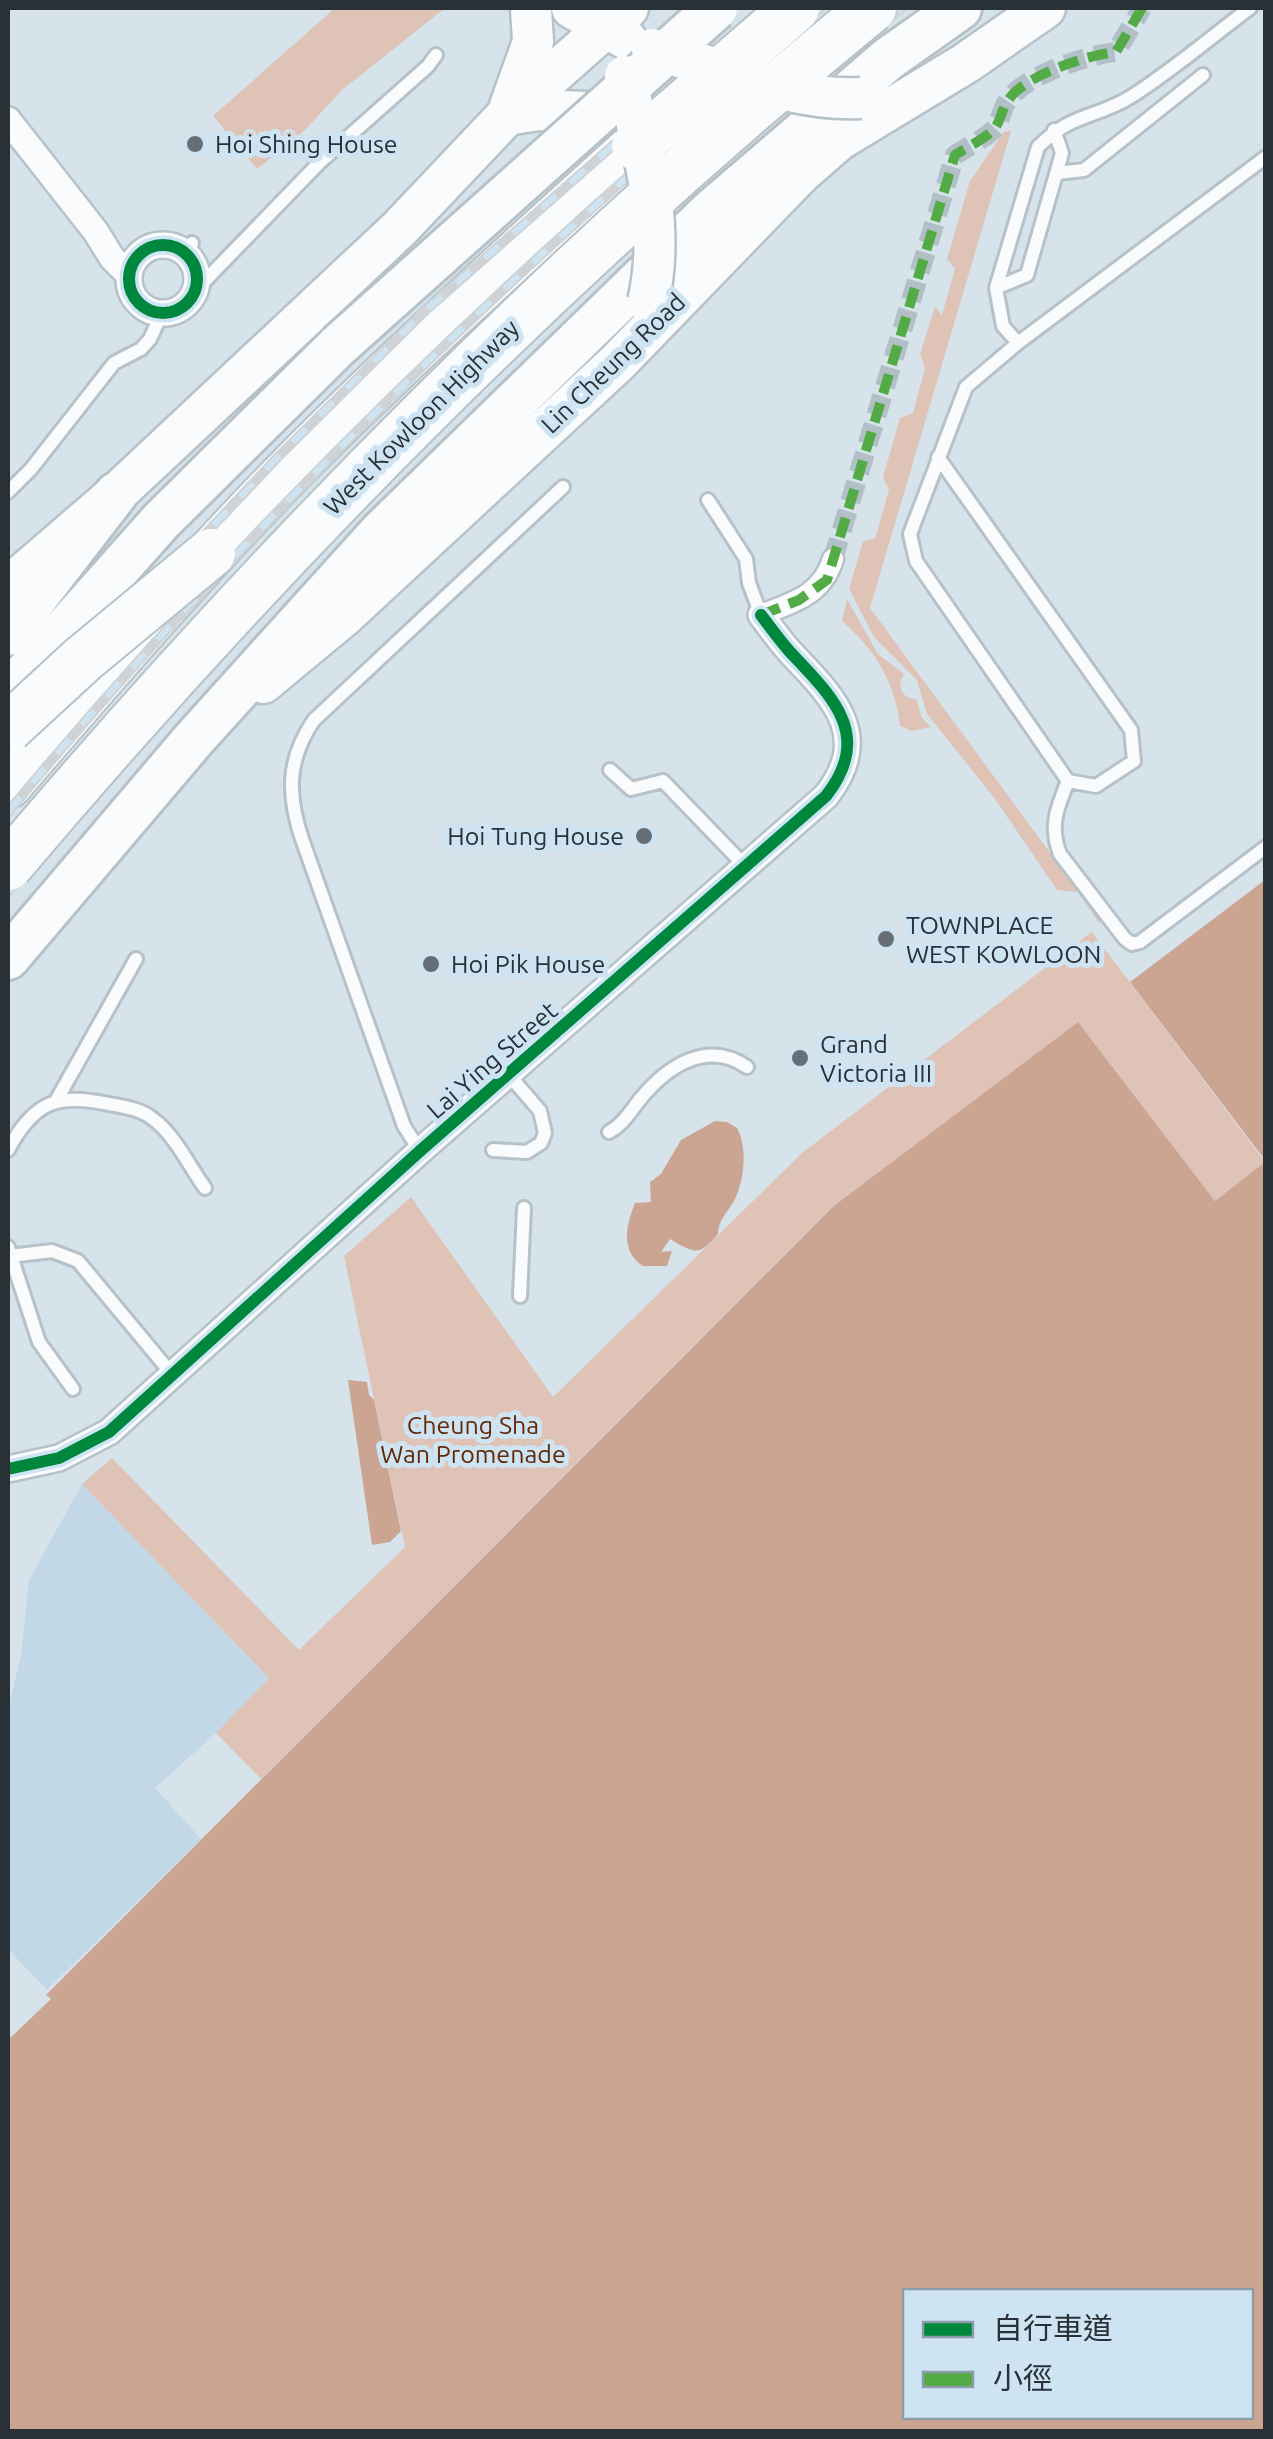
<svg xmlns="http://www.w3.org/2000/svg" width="1273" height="2439" font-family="Ubuntu,'Noto Sans TC',sans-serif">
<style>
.built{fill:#c3d8e6}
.green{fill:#dfc3b7}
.water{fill:#cca492;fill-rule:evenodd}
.pier{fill:#d6e3eb}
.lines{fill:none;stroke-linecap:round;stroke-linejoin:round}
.pedestrian-tunnel{stroke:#b3bfc7;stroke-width:20;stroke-dasharray:20 10;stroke-linecap:butt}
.service-casing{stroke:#b7c1c8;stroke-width:18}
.pedestrian-casing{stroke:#b7c1c8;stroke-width:25}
.minor-casing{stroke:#b7c1c8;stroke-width:30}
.primary-casing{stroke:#b7c1c8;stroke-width:45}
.trunk-casing{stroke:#b7c1c8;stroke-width:48}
.motorway-casing{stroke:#b7c1c8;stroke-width:52}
.service{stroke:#f9fbfc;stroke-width:12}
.pedestrian{stroke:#f9fbfc;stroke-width:20}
.minor{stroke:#f9fbfc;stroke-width:25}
.primary{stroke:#f9fbfc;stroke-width:40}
.trunk{stroke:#f9fbfc;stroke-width:42}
.motorway{stroke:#f9fbfc;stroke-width:48}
.rail-casing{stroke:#cfd3d5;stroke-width:10}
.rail{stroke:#cee4f3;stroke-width:6;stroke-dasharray:19;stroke-linecap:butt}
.primary-bridge-casing{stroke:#b7c1c8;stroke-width:45;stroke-linecap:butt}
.trunk-bridge-casing{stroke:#b7c1c8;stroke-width:48;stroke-linecap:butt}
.motorway-bridge-casing{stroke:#b7c1c8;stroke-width:52;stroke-linecap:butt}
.primary-bridge{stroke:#f9fbfc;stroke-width:40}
.trunk-bridge{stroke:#f9fbfc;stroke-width:42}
.motorway-bridge{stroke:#f9fbfc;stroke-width:48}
.quiet{stroke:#53ab45;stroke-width:10;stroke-dasharray:20 10;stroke-linecap:butt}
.cycleway-casing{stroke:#cee4f3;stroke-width:19}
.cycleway{stroke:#00873e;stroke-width:12}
.poi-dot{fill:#666f76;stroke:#cee4f3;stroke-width:4}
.labels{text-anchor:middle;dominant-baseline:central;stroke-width:10;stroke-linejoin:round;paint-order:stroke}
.poi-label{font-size:25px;fill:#293137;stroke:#cee4f3;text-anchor:start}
.street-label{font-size:25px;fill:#293137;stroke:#cee4f3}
.park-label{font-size:25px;fill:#622906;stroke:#cee4f3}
</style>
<rect width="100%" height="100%" fill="#d6e3eb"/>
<!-- built -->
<path class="built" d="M82,1484L269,1678L216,1733L155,1788L201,1839L47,1990L8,1949V1710L21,1656L29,1580Z"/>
<!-- green -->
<path class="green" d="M335,8H445L342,90L304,131L257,169L213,116Z
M1011,131L870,608L1101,922L1099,923L1078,892L1057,890L995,799L927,714L917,680L874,637L849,589L863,541L875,539L889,490L883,477L900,418L913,413L925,368L920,354L935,307L942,315L955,269L947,259L970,181L1004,132Z
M847,599L878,654L904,674C896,685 902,699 916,699L922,718L931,727L911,731L900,726C895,681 875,650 842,621Z
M1092,932L1265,1162L1215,1201L1078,1022L835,1205L261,1779L216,1733L269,1678L82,1484L112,1458L299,1650L405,1547L344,1256L411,1197L553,1397L802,1153Z"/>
<!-- water -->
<path class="water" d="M1265,880V1160L1130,982Z
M1078,1022L1215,1201L1265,1162V2431L8,2432V2033L835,1205ZM906,2292H1250V2416H906Z
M715,1121L727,1122L737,1128C748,1148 744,1180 735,1199C728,1212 718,1220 718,1234C699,1257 694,1253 670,1239L661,1252L672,1251L667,1266H643C620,1251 626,1226 635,1203L651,1202L650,1182L661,1174L681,1140Z
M348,1380L367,1382L369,1395L374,1400L401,1531L390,1542L372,1545Z"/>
<!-- pier -->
<path class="pier" d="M42,1991L51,1999L8,2040V2026Z"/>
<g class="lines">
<!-- pedestrian-tunnel -->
<path class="pedestrian-tunnel" d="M833,559L955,155C967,147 985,139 995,128C1001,120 1002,107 1009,99C1026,75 1087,55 1116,52L1142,8"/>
<!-- service casing -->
<g class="service-casing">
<path id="service" d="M1057,173L1084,170L1203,75
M183,251L192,243
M996,288L1027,275L1062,153L1054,130
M195,291L320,162L428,66L436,55
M1018,343L1003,326L996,288L1038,147C1072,112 1096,119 1132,96C1173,70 1211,37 1250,8
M938,457L1131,730L1134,761L1096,786L1068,781L916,561L910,534L966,387L1018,343L1266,157
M8,492L31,469L114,363L141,349L150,339L162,313
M708,500L746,559L749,583L761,615
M610,770L631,789L663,781L746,867
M1068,781C1057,808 1049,826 1060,854L1125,939L1132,944L1140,942L1266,847
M56,1101L136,959
M609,1132C624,1124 631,1110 642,1097C669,1065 708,1040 747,1067
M8,1150C34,1101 58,1093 109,1104C125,1107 141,1109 153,1119C175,1135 189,1166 205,1188
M493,1150L527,1152L541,1143L545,1133L540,1111L509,1075
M420,1151L404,1126L302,839C287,795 287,759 314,720L563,487
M8,1247L39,1342L73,1389
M10,1256L52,1251L78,1261L171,1373
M520,1296L524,1208"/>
</g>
<!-- pedestrian casing -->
<g class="pedestrian-casing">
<path id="pedestrian" d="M761,615C794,602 822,595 833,559"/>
</g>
<!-- minor casing -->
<g class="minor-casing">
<path id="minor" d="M8,120L96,232L112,258L129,275
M129 279a34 34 0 1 1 68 0a34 34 0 1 1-68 0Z
M8,1469L59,1458L109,1432L420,1151L826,796C873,736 834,698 791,653C780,641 771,628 761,615"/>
</g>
<!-- primary casing -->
<g class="primary-casing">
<path id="primary" d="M572,8L626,39
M510,106L533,42L531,8
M507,115L538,110L586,112
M8,587L116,494L399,229L507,115L628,8
M263,683L345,615L618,362L800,174L839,140L966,63L1045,8"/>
</g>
<!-- trunk casing -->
<g class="trunk-casing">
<path id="trunk" d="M8,634L116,494
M8,693L161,521L339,345
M8,958L194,739L381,532L709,213L888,59L960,8"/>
</g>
<!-- motorway casing -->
<g class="motorway-casing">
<path id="motorway" d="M8,784C100,677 193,569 292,468C403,356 519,252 636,146"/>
</g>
<!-- service -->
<use href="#service" class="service"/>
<!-- pedestrian -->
<use href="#pedestrian" class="pedestrian"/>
<!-- minor -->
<use href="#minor" class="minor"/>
<!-- primary -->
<use href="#primary" class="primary"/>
<!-- trunk -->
<use href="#trunk" class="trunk"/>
<!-- motorway -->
<use href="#motorway" class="motorway"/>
<!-- rail casing -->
<g class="rail-casing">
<path id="rail" d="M8,748L43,706L278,457L425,311L769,8
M8,812C203,577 420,359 650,157C707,107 762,55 821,8
M8,839L87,744L318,493L461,352L623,202L847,8
M8,892L111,770L343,518L646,227L832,63L902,8"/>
</g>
<!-- rail -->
<use href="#rail" class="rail"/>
<!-- primary-bridge casing -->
<g class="primary-bridge-casing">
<path id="primary-bridge" d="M652,49C721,67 789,102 861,98
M625,76C643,149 666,226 648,302"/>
</g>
<!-- trunk-bridge casing -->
<g class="trunk-bridge-casing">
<path id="trunk-bridge" d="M339,345L716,8"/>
</g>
<!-- motorway-bridge casing -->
<g class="motorway-bridge-casing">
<path id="motorway-bridge" d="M636,146L795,8
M8,728L83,659L211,553
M8,866C271,555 557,265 872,8"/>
</g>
<!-- primary-bridge -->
<use href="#primary-bridge" class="primary-bridge"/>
<!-- trunk-bridge -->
<use href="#trunk-bridge" class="trunk-bridge"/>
<!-- motorway-bridge -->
<use href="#motorway-bridge" class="motorway-bridge"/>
<!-- quiet -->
<path class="quiet" d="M761,615L799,600L827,580L955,155C967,147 985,139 995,128C1001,120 1002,107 1009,99C1026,75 1087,55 1116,52L1142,8"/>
<!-- cycleway casing -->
<g class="cycleway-casing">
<path id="cycleway" d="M129 279a34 34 0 1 1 68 0a34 34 0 1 1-68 0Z
M8,1469L59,1458L109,1432L420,1151L826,796C873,736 834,698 791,653C780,641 771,628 761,615"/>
</g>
<!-- cycleway -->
<use href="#cycleway" class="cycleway"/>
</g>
<!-- markers -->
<g class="poi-dot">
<circle cx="195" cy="144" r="10"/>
<circle cx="644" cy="836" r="10"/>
<circle cx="886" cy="939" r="10"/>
<circle cx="431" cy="964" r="10"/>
<circle cx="800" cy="1058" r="10"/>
</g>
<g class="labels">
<!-- poi labels -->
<g class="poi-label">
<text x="215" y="144">Hoi Shing House</text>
<text x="624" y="836" text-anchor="end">Hoi Tung House</text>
<text x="906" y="925">TOWNPLACE<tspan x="906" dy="29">WEST KOWLOON</tspan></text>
<text x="451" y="964">Hoi Pik House</text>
<text x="820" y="1044">Grand<tspan x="820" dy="29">Victoria III</tspan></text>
</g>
<!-- street labels -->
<g class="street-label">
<text transform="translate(613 363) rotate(-44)">Lin Cheung Road</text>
<text transform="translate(421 417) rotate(-45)">West Kowloon Highway</text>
<text transform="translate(492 1060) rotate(-41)">Lai Ying Street</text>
</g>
<!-- park labels -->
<g class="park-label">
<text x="473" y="1425">Cheung Sha<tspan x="473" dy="29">Wan Promenade</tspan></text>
</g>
</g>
<!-- border -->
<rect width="1273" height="2439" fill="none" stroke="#293137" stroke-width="20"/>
<!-- legend -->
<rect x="903" y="2289" width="350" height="130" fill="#cee4f3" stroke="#8c9ca8" stroke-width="2.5"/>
<rect x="923" y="2322" width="50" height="15" fill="#00873e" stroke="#8c9ca8" stroke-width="2.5"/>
<text x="993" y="2339" font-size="30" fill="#293137">自行車道</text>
<rect x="923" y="2372" width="50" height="15" fill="#53ab45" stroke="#8c9ca8" stroke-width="2.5"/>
<text x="993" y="2389" font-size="30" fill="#293137">小徑</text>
</svg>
